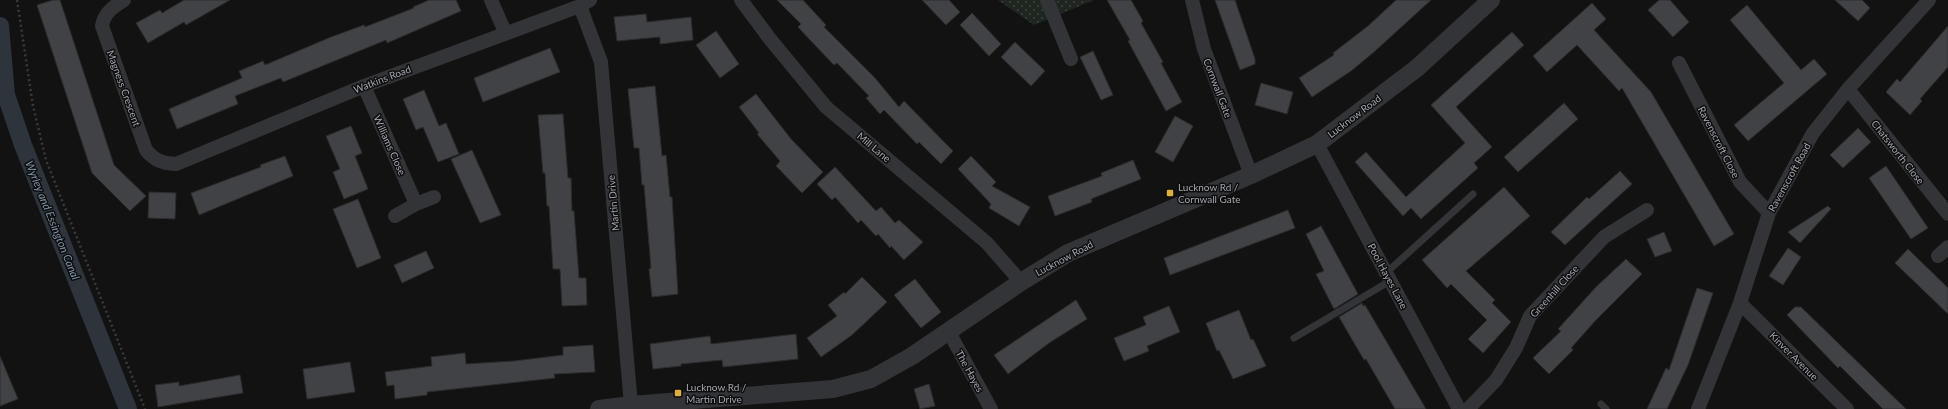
<svg xmlns="http://www.w3.org/2000/svg" width="1948" height="409" font-family="Lato,sans-serif">
<style>
.grass{fill:url(#grass-dots)}
.lines{fill:none;stroke-linecap:round;stroke-linejoin:round}
.canal{stroke:#2d343b;stroke-width:18}
.building{fill:#414246;stroke:#2c2c2f}
.path{stroke:#393b3f;stroke-width:2.5;stroke-dasharray:2 3;stroke-linecap:butt}
.service{stroke:#333438;stroke-width:7}
.minor{stroke:#333438;stroke-width:14}
.tertiary{stroke:#333438;stroke-width:18}
.poi-dot{fill:#dfaf3e;stroke:#0d0d0e;stroke-width:1.5}
.labels{text-anchor:middle;dominant-baseline:central;stroke-width:3;stroke-linejoin:round;paint-order:stroke}
.street-label{font-size:10px;fill:#a5a8b2;stroke:#0d0d0e}
.poi-label{font-size:10px;fill:#a5a8b2;stroke:#0d0d0e;text-anchor:start}
.water-label{font-size:11px;font-style:italic;fill:#7e94ab;stroke:#0d0d0e}
</style>
<defs>
<pattern id="grass-dots" width="8" height="8" patternUnits="userSpaceOnUse"><rect width="8" height="8" fill="#1f2620"/><path d="M2 2h.1M6 6h.1" fill="none" stroke="#3d433e" stroke-width="1.8" stroke-linecap="round"/></pattern>
</defs>
<rect width="100%" height="100%" fill="#121213"/>
<!-- grass -->
<path class="grass" d="M998,0H1094L1034,25Z"/>
<g class="lines">
<!-- canal -->
<path class="canal" d="M0,26L6,95L23,145L128,409"/>
</g>
<!-- building -->
<path class="building" d="M53,0H60L114,165L146,196L130,211L92,173L37,5Z
M184,0H230L186,25L184,22L148,43L136,23L160,10L162,13Z
M429,0H456L461,11L387,43L386,40L283,82L281,78L235,96L238,104L177,129L169,109L242,78L239,71L263,61L265,65L331,37L364,25L365,27L414,8L413,7Z
M777,0H803L826,25L824,27L875,78L899,107L904,101L953,151L941,164L919,142L917,144L884,110L880,114L866,98L869,96L837,63L834,65L810,40L798,27L801,24Z
M922,0H949L960,12L946,25Z
M1107,0H1131L1143,21L1141,23L1163,62L1161,63L1182,102L1166,111L1128,41L1130,40Z
M1215,0H1235L1255,59V64L1240,70Z
M1396,0H1431L1374,52L1351,71L1312,97L1299,78L1334,55L1333,53L1368,26Z
M1659,0H1670L1689,22L1673,37L1648,10Z
M1835,0H1862L1870,8L1858,21Z
M1592,3L1606,19L1594,30L1651,92L1734,234L1714,246L1622,88L1619,91L1577,45L1547,72L1533,56Z
M1747,5L1801,70L1814,59L1827,74L1748,141L1734,125L1784,83L1730,20Z
M972,13L1001,44L989,56L960,25Z
M646,14L647,22L691,17L693,40L660,44V37L617,41L614,17Z
M1948,26V67L1920,99L1922,101L1910,115L1886,92L1897,79L1900,82Z
M716,31L739,64L720,78L696,45Z
M1512,32L1524,45L1456,107L1492,147L1474,163L1478,168L1421,219L1411,208L1403,216L1355,162L1366,152L1406,197L1465,143L1431,105Z
M1015,42L1045,71L1031,86L1001,57Z
M550,48L560,72L483,102L474,78Z
M1093,51L1113,95L1101,100L1080,57Z
M1261,83L1293,92L1287,114L1255,105Z
M655,86L662,156L666,155L670,197H672L678,294L652,297L649,269L651,268L644,185H642L639,148H634L628,89Z
M424,90L439,126L446,123L459,154L438,162L423,127L416,130L403,99Z
M756,94L791,139L823,172L802,193L776,166L780,161L757,134L759,133L739,107Z
M1564,103L1578,119L1518,172L1504,157Z
M563,114L568,178H571L572,211H574L579,278H586L587,305L562,306L560,269H553L549,206H547L545,173H543L538,115Z
M1175,116L1193,126L1173,162L1155,152Z
M351,126L362,153L355,156L368,189L344,199L333,172L340,169L326,136Z
M1858,128L1871,142L1843,168L1830,155Z
M472,150L501,215L480,223L451,159Z
M285,156L293,176L199,215L191,193L261,167L260,165Z
M971,156L996,182L992,186L1030,207L1019,226L989,208L991,204L958,169Z
M1133,160L1141,179L1091,199L1092,202L1055,216L1048,196L1102,176L1101,173Z
M1886,166L1928,228L1911,239L1869,178Z
M835,167L876,211L881,207L895,223L899,220L923,242L904,260L891,246L890,248L878,234L876,236L861,220L858,223L835,197L832,200L817,184Z
M1620,171L1632,184L1565,245L1551,232L1587,197L1589,199Z
M1504,187L1530,216L1466,271L1495,300L1492,303L1511,322L1483,353L1468,339L1487,320L1451,284L1447,288L1422,260Z
M149,192L176,193L175,219L148,218Z
M358,199L381,258L357,268L333,209Z
M1828,206L1831,209L1800,243L1788,232Z
M1288,210L1295,228L1170,275L1164,258Z
M1321,226L1358,294L1334,309L1316,274L1324,271L1306,234Z
M1664,232L1672,251L1655,257L1647,239Z
M1788,248L1801,257L1783,285L1769,276Z
M1908,249L1948,288V314L1895,263Z
M426,251L434,268L402,283L394,265Z
M1626,259L1642,274L1596,320L1571,348L1573,350L1549,374L1533,358L1561,331L1558,329L1596,287Z
M862,277L887,302L852,335L821,357L807,338L837,316L828,305L844,292L845,294Z
M915,279L941,312L921,328L894,295Z
M1697,288L1713,293L1688,365L1667,409H1647L1666,368L1669,370Z
M1076,300L1087,319L1049,343L1008,374L994,355Z
M1362,303L1363,306L1365,305L1426,409H1395L1366,359L1364,360L1339,317Z
M1169,306L1180,332L1147,346L1149,351L1124,361L1114,338L1146,325L1143,317Z
M1795,307H1801L1906,409H1883L1840,366L1838,368L1787,315Z
M1239,310L1251,340L1253,339L1266,366L1233,379L1219,350L1217,351L1206,323Z
M796,334L798,359L723,367L722,360L681,364V366L653,369L650,344L710,336L711,344Z
M593,345L595,372L554,374L555,378L427,392V395L395,399L394,385L387,386L385,372L432,366L431,357L465,353L466,364L514,361L563,355V347Z
M0,356L18,399L0,406Z
M350,362L355,392L307,399L303,369Z
M240,375L243,393L158,407L155,385L179,382V386Z
M929,384L935,406L920,409L914,389Z"/>
<g class="lines">
<!-- path -->
<path class="path" d="M17,0L33,106L46,160L145,409"/>
<!-- service -->
<path class="service" d="M1386,273L1473,194
M1294,338L1390,281
M1601,404L1606,409"/>
<!-- minor -->
<path class="minor" d="M124,0C113,7 104,13 102,26L146,150C155,161 162,163 176,164L364,86L580,6L590,0
M491,0L505,32
M741,0L770,39L826,107L987,243L1021,282
M1047,0L1071,59
M1192,0L1204,49L1251,175
M580,6L601,62L631,405
M1679,63L1740,182L1769,213
M364,86L416,204
M1848,89L1948,214
M1317,144L1459,409
M395,216L416,204L434,197
M1938,256L1948,247
M1740,303L1847,409
M949,332L991,409
M1468,409L1496,380L1516,348L1530,316L1604,237L1647,210
M1698,409L1740,303L1769,213L1813,133L1848,89L1929,0"/>
<!-- tertiary -->
<path class="tertiary" d="M599,409L631,405L833,389L871,379L912,356L1021,282L1068,253L1251,175L1317,144L1417,68L1491,0"/>
</g>
<!-- markers -->
<g class="poi-dot">
<rect x="1166" y="189" width="8" height="8" rx="2"/>
<rect x="674" y="389" width="8" height="8" rx="2"/>
</g>
<g class="labels">
<!-- street labels -->
<g class="street-label">
<text transform="translate(382 79) rotate(-21)">Watkins Road</text>
<text transform="translate(124 88) rotate(70)">Magness Crescent</text>
<text transform="translate(1218 88) rotate(69)">Cornwall Gate</text>
<text transform="translate(1354 116) rotate(-37)">Lucknow Road</text>
<text transform="translate(1719 142) rotate(63)">Ravenscroft Close</text>
<text transform="translate(390 145) rotate(66)">Williams Close</text>
<text transform="translate(874 147) rotate(40)">Mill Lane</text>
<text transform="translate(1898 152) rotate(52)">Chatsworth Close</text>
<text transform="translate(1789 177) rotate(-61)">Ravenscroft Road</text>
<text transform="translate(613 203) rotate(-95)">Martin Drive</text>
<text transform="translate(1064 258) rotate(-28)">Lucknow Road</text>
<text transform="translate(1388 276) rotate(62)">Pool Hayes Lane</text>
<text transform="translate(1554 291) rotate(-48)">Greenhill Close</text>
<text transform="translate(1794 356) rotate(45)">Kinver Avenue</text>
<text transform="translate(970 371) rotate(61)">The Hayes</text>
</g>
<!-- poi labels -->
<g class="poi-label">
<text x="1178" y="187">Lucknow Rd /<tspan x="1178" dy="12">Cornwall Gate</tspan></text>
<text x="686" y="387">Lucknow Rd /<tspan x="686" dy="12">Martin Drive</tspan></text>
</g>
<!-- water labels -->
<g class="water-label">
<text transform="translate(53 220) rotate(68)">Wyrley and Essington Canal</text>
</g>
</g>
</svg>
